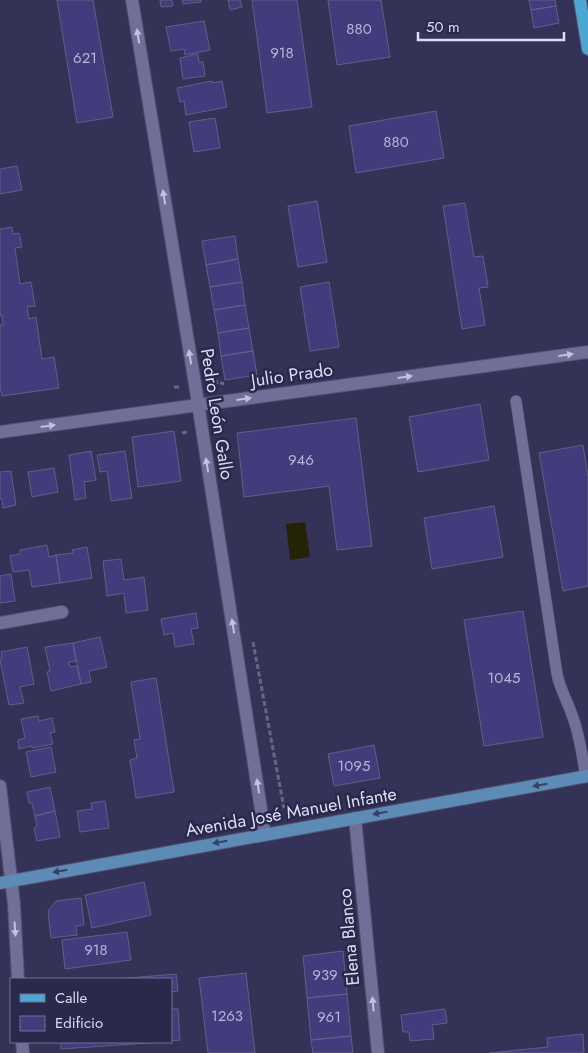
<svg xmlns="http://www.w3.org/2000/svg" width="588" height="1053" font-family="Jost,sans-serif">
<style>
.water{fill:#242207}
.building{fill:#423c7d;stroke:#605f87}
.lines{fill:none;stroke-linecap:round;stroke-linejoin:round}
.lane-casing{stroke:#52506f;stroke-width:12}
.street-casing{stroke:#52506f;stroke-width:14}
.secondary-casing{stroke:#52506f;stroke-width:14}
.primary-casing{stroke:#52506f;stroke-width:14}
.path{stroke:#676686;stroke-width:3;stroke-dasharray:5 2.5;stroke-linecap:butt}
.lane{stroke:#706f98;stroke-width:11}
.street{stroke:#706f98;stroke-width:12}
.secondary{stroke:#5e8bb6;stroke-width:12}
.primary{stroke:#4ca6d3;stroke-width:12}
.oneway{fill:#c1c2dd}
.oneway2{fill:#374166}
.labels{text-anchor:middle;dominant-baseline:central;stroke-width:5;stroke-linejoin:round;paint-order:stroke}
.number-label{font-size:15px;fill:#b6b5d6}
.street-label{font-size:18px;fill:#dcddf4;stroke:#2a284b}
</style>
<rect width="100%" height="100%" fill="#343256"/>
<!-- water -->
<path class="water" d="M305,522L310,557L290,560L286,524Z"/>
<!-- building -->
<path class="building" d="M57,0H93L113,117L77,123Z
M160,0H172L173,6L161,7Z
M182,0H201V2L183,4Z
M228,0H240L242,7L230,10Z
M252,0H297L312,107L267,113Z
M328,0H381L390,57L337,65Z
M529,0H555L556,6L531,10Z
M556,6L559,23L534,28L531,10Z
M204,21L210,50L185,55L184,49L171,51L166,27Z
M198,54L199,62H203L205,76L183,79L180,58Z
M212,81V83L222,81L227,107L186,115L184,101L180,102L177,88Z
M436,111L444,158L356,173L349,126Z
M215,118L220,148L194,152L189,122Z
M17,166L22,190L0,194V169Z
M317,201L327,262L298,267L288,206Z
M465,203L474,257L483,256L488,287L479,288L485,325L462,329L443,206Z
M12,227L13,234L19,233L22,247L15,248L20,284L31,282L35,306L27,307L29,319L36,317L42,359L54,357L59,388L2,396L0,386V325H3L2,315L0,316V229Z
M235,236L238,259L206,265L202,241Z
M238,259L242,282L210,287L206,265Z
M242,282L245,305L214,310L210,287Z
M329,282L339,347L310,351L300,287Z
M245,305L249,328L218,333L214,310Z
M249,328L253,351L221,356L218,333Z
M253,351L257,375L225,380L221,356Z
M480,404L489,460L418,472L409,417Z
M356,418L372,546L337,550L329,486L244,497L237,433Z
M174,431L181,481L138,487L132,437Z
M583,445L588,477V586L563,591L539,453Z
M91,451L96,480L84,482L86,498L75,500L69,455Z
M125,451L132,498L111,501L107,471L100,472L97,455Z
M54,468L58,492L32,497L28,472Z
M11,471L16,505L3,508L2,499H0V472Z
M494,506L503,557L432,569L424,518Z
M47,545L49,557L56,555L60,583L32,587L29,570L13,572L10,556L20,554V550Z
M87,547L92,578L60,583L56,555L73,553L72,550Z
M121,559L124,580L144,577L148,610L126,613L124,593L107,596L103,561Z
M11,574L15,601L0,603V576Z
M523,611L543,737L484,746L464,620Z
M196,613L198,628L191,629L194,644L175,647L173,633L164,635L161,619Z
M100,637L107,667L89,671L91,682L81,684L73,643Z
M73,643L76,661L69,662L70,667L77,666L81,684L51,691L47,672L50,671L45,647Z
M27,647L34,684L20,687L24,703L9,705L0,660V658L2,657L1,652Z
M156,678L174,792L136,798L130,760L137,758L134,740L140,739L131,682Z
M38,716L39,721L52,718L55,732L50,733L53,744L32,748L31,746L19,749L18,740L25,738L21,719Z
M374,745L380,778L334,786L328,754Z
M51,747L56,772L31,777L26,752Z
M50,787L55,811L35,816L32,803H29L27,792Z
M105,801L109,828L80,832L77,811L92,809L91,803Z
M55,811L60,837L37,841L34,828L37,827L35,816Z
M144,882L151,915L92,928L85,895Z
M81,898L84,925L76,926L77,935L51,938L48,911L56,901Z
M127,932L131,960L65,969L62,940Z
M343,951L347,994L307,998L303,956Z
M246,973L255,1053H208L199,978Z
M176,974L178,991L171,992V979H117Z
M347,994L351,1036L311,1040L307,998Z
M171,1009H178L180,1040L171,1041Z
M445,1009L447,1023L432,1025L434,1039L410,1041L409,1032H403L401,1015Z
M583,1034L584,1053H489L548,1047L547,1038Z
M351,1036L353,1053H313L311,1040Z
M61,1042H162L61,1049Z"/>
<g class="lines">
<!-- lane casing -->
<g class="lane-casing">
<path id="lane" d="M516,401L557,674C560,689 567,700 572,715C580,735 582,756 586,777"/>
</g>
<!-- street casing -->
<g class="street-casing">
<path id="street" d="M132,0L195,384L265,835
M0,432L588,352
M0,623L62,612
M0,786L14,904L18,979
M355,818L378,1053
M22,1042L23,1053"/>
</g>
<!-- secondary casing -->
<g class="secondary-casing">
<path id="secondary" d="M0,883L588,776"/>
</g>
<!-- primary casing -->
<g class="primary-casing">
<path id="primary" d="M580,0L588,49"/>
</g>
<!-- path -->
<path class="path" d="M217,384L216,381L224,384
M174,387H180
M182,433L187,432
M253,642L284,808"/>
<!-- lane -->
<use href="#lane" class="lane"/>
<!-- street -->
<use href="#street" class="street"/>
<!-- secondary -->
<use href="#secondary" class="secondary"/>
<!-- primary -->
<use href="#primary" class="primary"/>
</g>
<!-- one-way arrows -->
<defs><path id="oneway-solid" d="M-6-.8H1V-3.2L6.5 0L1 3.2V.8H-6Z" transform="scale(1.25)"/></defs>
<g class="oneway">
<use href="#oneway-solid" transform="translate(138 36) rotate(-99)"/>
<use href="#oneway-solid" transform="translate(164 197) rotate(-99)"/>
<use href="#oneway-solid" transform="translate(566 355) rotate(-8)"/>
<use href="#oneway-solid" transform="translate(190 357) rotate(-99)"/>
<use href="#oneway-solid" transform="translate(405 377) rotate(-8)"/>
<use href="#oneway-solid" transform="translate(244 399) rotate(-8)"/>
<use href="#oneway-solid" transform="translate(48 426) rotate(-8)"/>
<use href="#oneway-solid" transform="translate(207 465) rotate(-99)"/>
<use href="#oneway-solid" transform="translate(233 626) rotate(-99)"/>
<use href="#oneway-solid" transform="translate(258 786) rotate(-99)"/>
<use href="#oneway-solid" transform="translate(15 929) rotate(86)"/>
<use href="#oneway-solid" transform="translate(373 1004) rotate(-95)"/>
</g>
<g class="oneway2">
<use href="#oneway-solid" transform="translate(540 785) rotate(170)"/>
<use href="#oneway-solid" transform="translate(380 813) rotate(170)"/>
<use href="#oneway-solid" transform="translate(220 842) rotate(170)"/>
<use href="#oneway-solid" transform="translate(60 871) rotate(170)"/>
</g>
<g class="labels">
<!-- number labels -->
<g class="number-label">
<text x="359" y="29">880</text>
<text x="282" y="53">918</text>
<text x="85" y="58">621</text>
<text x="396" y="142">880</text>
<text x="301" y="460">946</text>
<text x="504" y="678">1045</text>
<text x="354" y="766">1095</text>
<text x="96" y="950">918</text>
<text x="325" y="975">939</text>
<text x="227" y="1016">1263</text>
<text x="329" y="1017">961</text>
</g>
<!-- street labels -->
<g class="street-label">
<text transform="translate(292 375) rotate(-8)">Julio Prado</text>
<text transform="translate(217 414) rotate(81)">Pedro León Gallo</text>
<text transform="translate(291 812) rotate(-10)">Avenida José Manuel Infante</text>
<text transform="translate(349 937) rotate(-95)">Elena Blanco</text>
</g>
</g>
<!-- legend -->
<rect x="10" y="978" width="162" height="65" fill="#2a284b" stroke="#71708f"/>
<rect x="20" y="994" width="25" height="8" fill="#4ca6d3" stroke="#71708f"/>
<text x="55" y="1003" font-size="15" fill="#dcddf4">Calle</text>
<rect x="20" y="1016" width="25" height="15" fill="#423c7d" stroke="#71708f"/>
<text x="55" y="1028" font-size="15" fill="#dcddf4">Edificio</text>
<!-- scale -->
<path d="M418 32v8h146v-8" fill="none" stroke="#dcddf4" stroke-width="2.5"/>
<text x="426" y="32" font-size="15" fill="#dcddf4" stroke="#2a284b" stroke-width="4" paint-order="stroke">50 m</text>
</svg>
